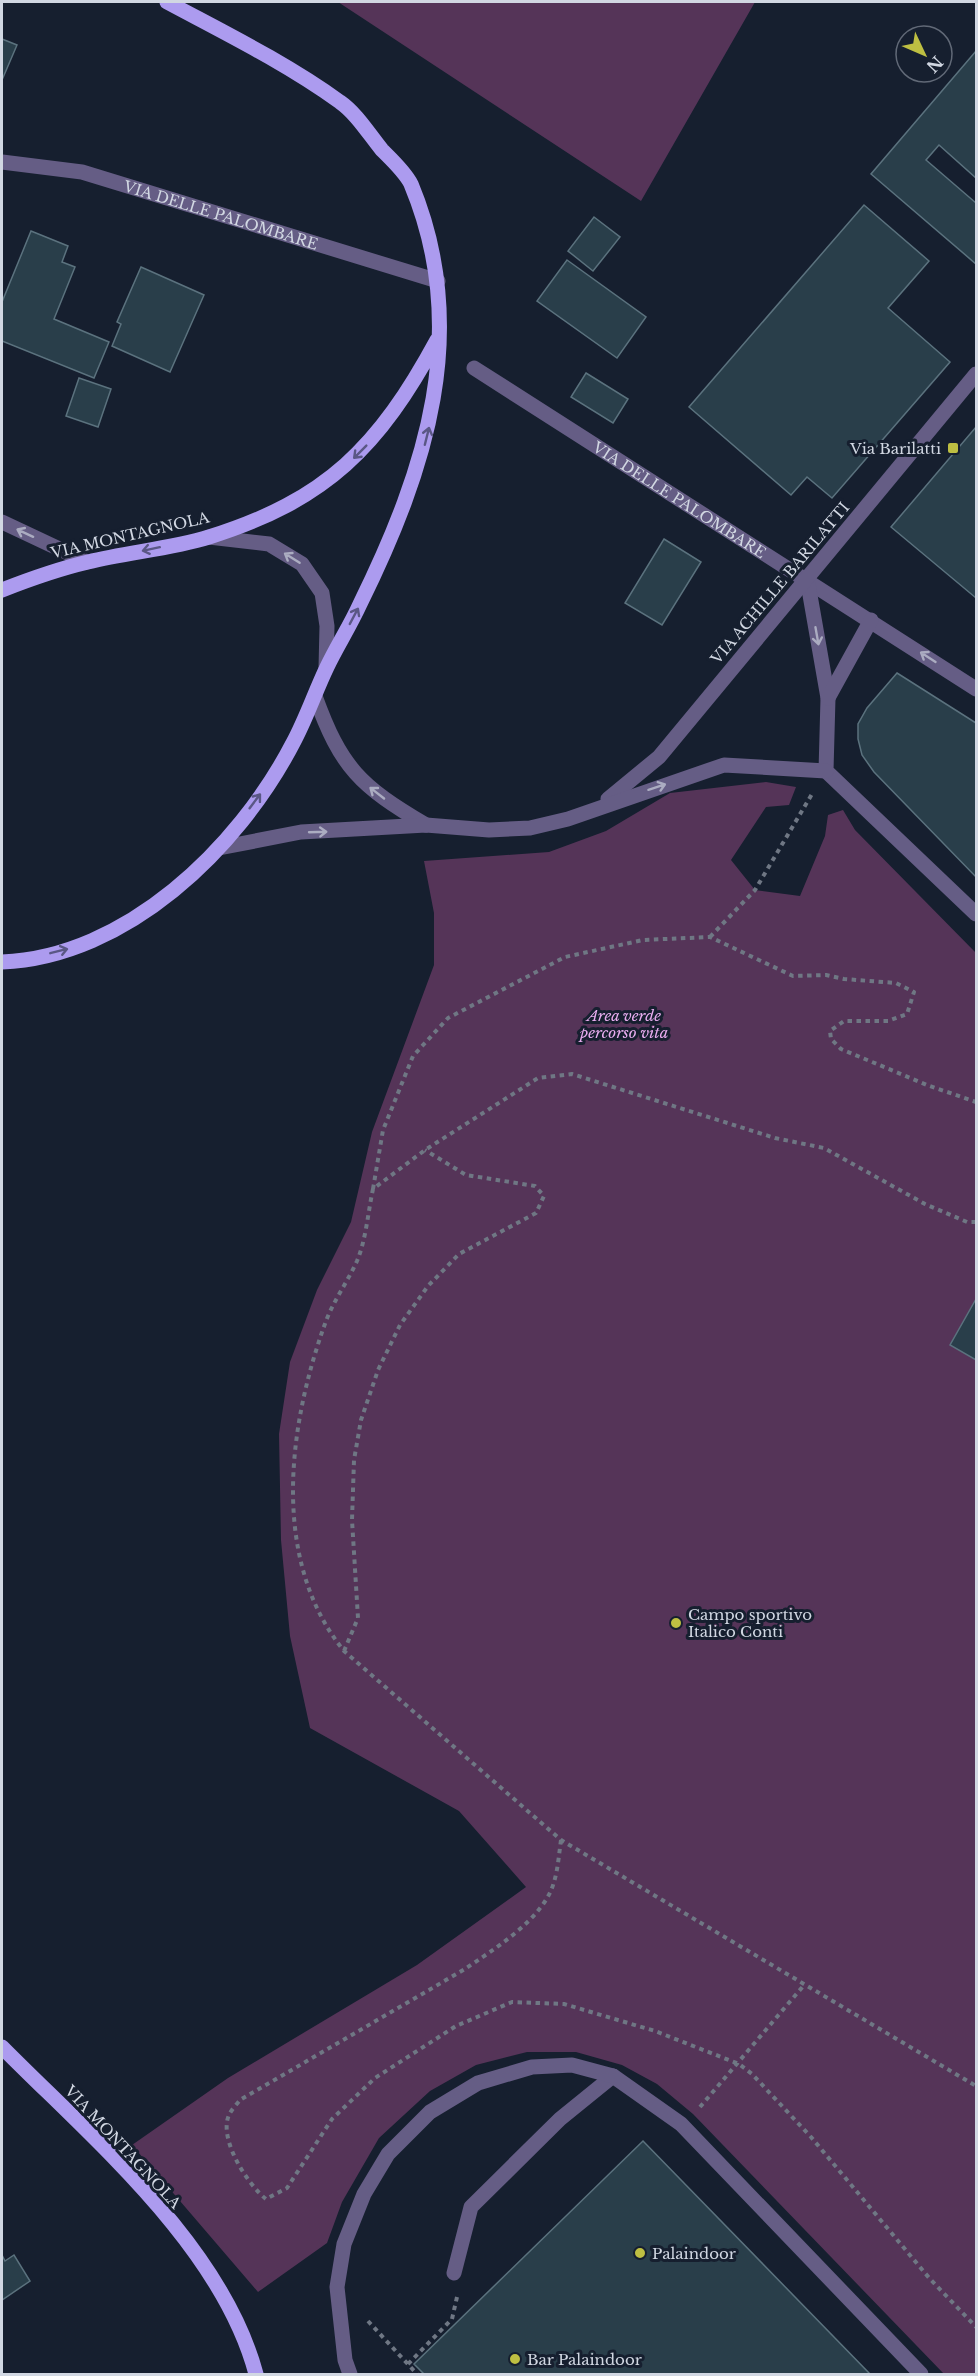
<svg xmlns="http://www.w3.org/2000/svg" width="978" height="2376" font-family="'Libre Baskerville',serif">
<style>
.green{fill:#553458}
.building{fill:#293e4a;stroke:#5b727e;stroke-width:1.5}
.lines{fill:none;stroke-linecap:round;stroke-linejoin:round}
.path{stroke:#6f7784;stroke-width:4;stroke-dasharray:4.5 4.5;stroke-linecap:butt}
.minor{stroke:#655d85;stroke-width:15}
.major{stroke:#ac9bef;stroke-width:15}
.oneway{stroke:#5a5785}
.oneway2{stroke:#abacc1}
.poi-dot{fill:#bebf42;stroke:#161f2f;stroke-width:2}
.labels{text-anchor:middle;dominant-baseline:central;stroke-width:6;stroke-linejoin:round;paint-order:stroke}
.street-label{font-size:15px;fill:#d1d7e2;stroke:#161f2f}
.poi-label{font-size:15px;fill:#d1d7e2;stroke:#161f2f;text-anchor:start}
.park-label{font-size:15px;font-style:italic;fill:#e8acef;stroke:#161f2f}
</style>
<rect width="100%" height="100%" fill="#161f2f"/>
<!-- green -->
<path class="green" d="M338,2H755L641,201Z
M766,782L796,787L789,805L766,807L731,860L755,890L800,896L825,836L828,815L843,810L855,830L976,953V2374H944L693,2114L657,2084L622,2065L576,2052H527L476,2065L430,2091L379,2138L342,2202L327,2243L258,2292L132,2145L228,2078L417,1965L526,1887L459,1811L310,1728L290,1636L281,1540L279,1434L290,1362L317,1290L351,1222L372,1132L434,965V913L424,861L549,852L606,831L670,793Z"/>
<!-- building -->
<path class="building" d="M2,39L17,45L2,80Z
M976,51V178L939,145L926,160L976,203V264L871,174Z
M864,205L929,261L888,308L950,362L832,498L807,477L791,495L689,407Z
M594,217L620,237L593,271L568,251Z
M31,231L68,246L62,262L75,267L54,319L109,342L94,378L2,341V302Z
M567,260L646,317L617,358L537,301Z
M141,267L204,295L170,372L112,346L121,324L117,322Z
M586,373L628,399L613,423L571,397Z
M79,378L111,389L98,427L66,416Z
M976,427V598L891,527Z
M664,539L701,562L662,625L625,603Z
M897,673L976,723V877L874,772L862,755L858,739V724L867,708Z
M976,1299V1360L950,1345Z
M643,2141L870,2374H424L414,2364Z
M2,2255L5,2261L14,2255L30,2281L2,2300Z"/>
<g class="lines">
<!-- path -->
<path class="path" d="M710,937L755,890L812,794
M373,1189L383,1130L413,1056L448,1018L565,957L643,940L710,937L793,976L826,975L844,979L896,983L914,992L907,1014L888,1021H844L830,1031L831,1039L841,1049L927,1085L976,1102
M976,1222H967L925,1204L824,1148L775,1138L572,1074L538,1078L425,1150L373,1189C368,1212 366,1240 357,1261C348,1281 334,1300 326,1321C288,1425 270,1560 344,1651L561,1840L976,2086
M344,1651L358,1618L352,1520L354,1460L361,1420L378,1370L400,1325L428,1286L459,1254L536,1213L544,1196L535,1186L466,1175L425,1150
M561,1840C559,1854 558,1869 554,1882C544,1919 494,1949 465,1969L240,2100C237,2104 231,2110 229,2115C218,2139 248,2185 266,2199L287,2188L332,2119L375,2078L456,2026L512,2002L564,2004L655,2031L739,2064L752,2074L811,2137L930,2279L976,2327
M700,2107L805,1984
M368,2321L417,2374
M408,2364L452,2319L457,2297"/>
<!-- minor -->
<g class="minor">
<path id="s1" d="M2,162L82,172L438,281"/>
<path id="s2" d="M474,368L976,689"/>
<path d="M2,522L87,562"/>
<path d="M209,537L269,544L302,564L322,593L327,626L326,668"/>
<path d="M807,578L828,698L826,771L976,914"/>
<path d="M315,696C341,768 360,786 426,825"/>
<path d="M828,698L871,620"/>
<path d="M608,799L659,757L976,374"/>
<path d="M219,848L301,832L426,825L489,830L530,828L568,819L724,765L826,771"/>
<path d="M454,2273L471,2207L560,2119L613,2076"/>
<path d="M350,2374L345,2360L337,2287L344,2244L364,2194L388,2154L430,2112L478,2083L532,2067L572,2065L613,2076L681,2124L921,2374"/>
</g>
<!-- major -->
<path class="major" d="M2,590C30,579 58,569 88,562C128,552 170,549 209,537C327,500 379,447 437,340
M2,962C126,957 238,849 293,743C306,719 315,692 327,667C337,646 350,626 360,604C426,470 472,330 411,184C405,172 392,160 382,150C369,134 356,113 340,102C286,63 225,33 167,2
M2,2047C93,2139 222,2246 256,2374"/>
</g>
<!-- one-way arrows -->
<defs><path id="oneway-shaft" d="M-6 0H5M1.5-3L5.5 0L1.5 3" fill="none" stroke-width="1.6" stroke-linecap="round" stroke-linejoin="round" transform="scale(1.5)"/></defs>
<g class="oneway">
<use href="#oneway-shaft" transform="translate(427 436) rotate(-76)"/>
<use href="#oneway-shaft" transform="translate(360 452) rotate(135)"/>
<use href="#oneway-shaft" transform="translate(151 549) rotate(168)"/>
<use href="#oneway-shaft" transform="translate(354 616) rotate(-62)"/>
<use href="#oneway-shaft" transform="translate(255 801) rotate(-53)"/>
<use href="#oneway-shaft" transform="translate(59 951) rotate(-14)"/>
</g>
<g class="oneway2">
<use href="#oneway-shaft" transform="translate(25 533) rotate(-155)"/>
<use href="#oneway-shaft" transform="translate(292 558) rotate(-148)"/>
<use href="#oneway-shaft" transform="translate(817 636) rotate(80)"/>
<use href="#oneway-shaft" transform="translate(928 657) rotate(-147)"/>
<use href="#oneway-shaft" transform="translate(657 787) rotate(-18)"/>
<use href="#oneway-shaft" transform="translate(377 793) rotate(-142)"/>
<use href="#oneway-shaft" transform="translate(318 832) rotate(-2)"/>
</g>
<!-- markers -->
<g class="poi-dot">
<rect x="947" y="442" width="12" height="12" rx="3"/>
<circle cx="676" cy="1623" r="6"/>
<circle cx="640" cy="2253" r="6"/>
<circle cx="515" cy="2359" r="6"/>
</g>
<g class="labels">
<!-- street labels -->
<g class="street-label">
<text stroke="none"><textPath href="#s1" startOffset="226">VIA DELLE PALOMBARE</textPath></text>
<text stroke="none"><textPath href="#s2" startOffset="244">VIA DELLE PALOMBARE</textPath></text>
<text transform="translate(130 535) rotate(-13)">VIA MONTAGNOLA</text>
<text transform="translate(780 583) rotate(-50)">VIA ACHILLE BARILATTI</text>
<text transform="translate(123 2147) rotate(47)">VIA MONTAGNOLA</text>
</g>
<!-- poi labels -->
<g class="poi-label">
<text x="941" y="448" text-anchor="end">Via Barilatti</text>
<text x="688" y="1614">Campo sportivo<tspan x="688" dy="17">Italico Conti</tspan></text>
<text x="652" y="2253">Palaindoor</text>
<text x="527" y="2359">Bar Palaindoor</text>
</g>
<!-- park labels -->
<g class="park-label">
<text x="624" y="1015">Area verde<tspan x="624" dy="17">percorso vita</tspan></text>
</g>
</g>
<!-- border -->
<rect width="978" height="2376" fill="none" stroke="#d1d7e2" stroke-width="6"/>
<!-- north arrow -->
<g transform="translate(924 54) rotate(134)"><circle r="28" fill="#161f2f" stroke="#616977" stroke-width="1.5"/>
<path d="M0-4.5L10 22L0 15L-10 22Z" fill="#bebf42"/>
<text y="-9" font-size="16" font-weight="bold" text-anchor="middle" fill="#d1d7e2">N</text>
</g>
</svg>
